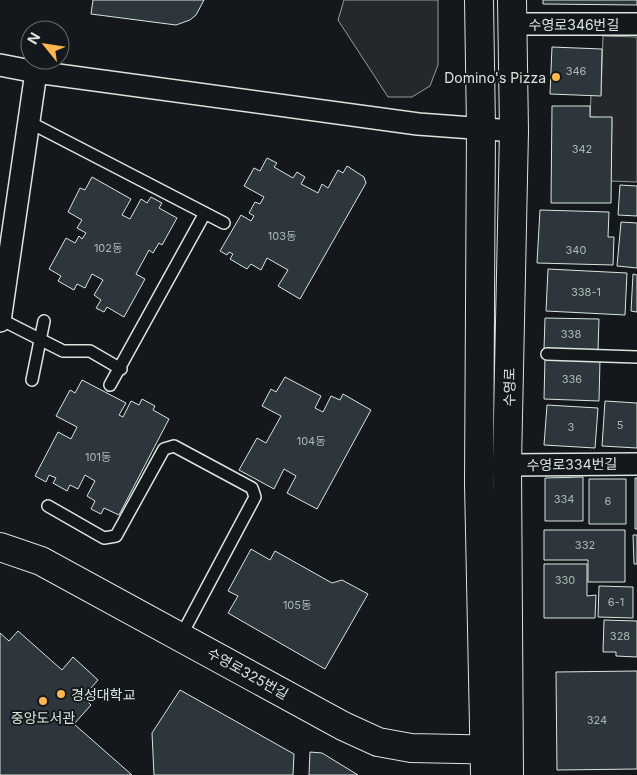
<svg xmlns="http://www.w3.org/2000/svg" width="637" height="775" font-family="Inter,'Noto Sans KR',sans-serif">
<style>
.parking{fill:#24282b;stroke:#939e99}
.building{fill:#2c363c;stroke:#d8e6dc}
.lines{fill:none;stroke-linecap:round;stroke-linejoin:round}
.service-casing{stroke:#d8e6dc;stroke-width:14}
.minor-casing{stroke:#d8e6dc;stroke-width:24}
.tertiary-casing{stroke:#d8e6dc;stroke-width:30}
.secondary-casing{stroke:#d8e6dc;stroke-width:30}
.service{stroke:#14181c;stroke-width:11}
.minor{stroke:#14181c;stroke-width:21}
.tertiary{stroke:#14181c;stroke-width:28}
.secondary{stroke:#14181c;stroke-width:28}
.poi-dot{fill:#ffb74d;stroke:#14181c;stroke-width:2}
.labels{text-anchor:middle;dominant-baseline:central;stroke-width:4;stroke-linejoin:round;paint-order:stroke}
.number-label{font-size:11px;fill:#adbab4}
.street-label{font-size:14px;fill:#d8e6dc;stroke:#14181c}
.poi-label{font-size:14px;fill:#d8e6dc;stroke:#14181c;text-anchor:end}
</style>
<rect width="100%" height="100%" fill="#14181c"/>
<!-- parking -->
<path class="parking" d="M344,0H438V65L430,86L412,97H388L338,20Z
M603,36L637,37V182L611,181L612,118L590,117L591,95H601Z"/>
<!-- building -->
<path class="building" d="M93,0H204L196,15L190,20L176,25L91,14Z
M543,0H637V5L543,4Z
M552,47L602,49L601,96L550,94Z
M552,106H590V117H612L611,203H551Z
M267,158L277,163L274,167L293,178L297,172L305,177L301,184L318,193L322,184L328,188L338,170L343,173L347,166L364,177L366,183L300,299L278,286L288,270L267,258L261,270L251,264L247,269L230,259L233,254L229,252L227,255L220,251L241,215L251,221L254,216L249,213L255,202L260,204L264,197L244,186L254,168L260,171Z
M92,177L131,199L122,215L130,219L141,199L147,203L151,197L162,203L159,208L177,218L162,245L159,243L153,253L149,250L136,274L145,279L124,317L107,307L104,312L96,308L101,300L94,295L103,280L92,274L85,288L77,284L74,290L58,281L61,276L49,269L66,238L75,243L79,236L82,239L86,233L77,228L82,220L68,212L80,188L85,190Z
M620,185L637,186V216L618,215Z
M540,210L609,212L608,237H614L613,265L537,263Z
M621,222L637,223V268L617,266Z
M548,269L627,273L625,315L546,311Z
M633,274L637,275V312L631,311Z
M545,318L599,319L598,350L544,349Z
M545,358L600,359L599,401L544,399Z
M285,377L321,396L315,408L323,412L331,396L340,400L343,394L371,410L317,509L287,493L296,476L284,469L274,489L239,470L257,438L266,443L281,416L262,406L271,389L276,392Z
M82,380L126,403L119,415L123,417L131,401L139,405L142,399L155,406L153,410L169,419L119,515L104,508L101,514L91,509L95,501L87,496L95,481L85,475L78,489L70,485L67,491L53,483L56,478L49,475L46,482L35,476L58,432L71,439L77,427L56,416L70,390L75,393Z
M605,401L637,403V448L602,446Z
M547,405L598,408L595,448L544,445Z
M583,477V521H545V478Z
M635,478H637V529H635Z
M589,479H626V524H589Z
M544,530H625V582H588V560H544Z
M633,535H637V564H634Z
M251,549L270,560L275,551L332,583L342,580L368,594L325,669L228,613L238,596L228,591Z
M544,564H587V596L596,595L595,618H544Z
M599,586L633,587V618L598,617Z
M604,620L637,621V657L616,656V652H603Z
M18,631L62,670L73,657L98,680L83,697L91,705L74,724L132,775H0V633L9,641Z
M637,671V769L557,770L556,672Z
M180,690L294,754L293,775H154L152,733Z
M310,752L322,753L358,775H309Z"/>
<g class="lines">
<!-- service casing -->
<g class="service-casing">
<path id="service" d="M29,122L224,223
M0,319L63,351H90L121,369
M547,354L637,357
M32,380L44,321
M110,385L205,213
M48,506L104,538L116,536L164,449L174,446L252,488L255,497L181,636"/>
</g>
<!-- minor casing -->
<g class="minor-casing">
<path id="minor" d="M512,24H637
M0,65L36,72L418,124L514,131
M0,321L36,72
M507,465L637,464"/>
</g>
<!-- tertiary casing -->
<g class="tertiary-casing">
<path id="tertiary" d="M0,547L41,561L343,726L378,742L411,748L508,750"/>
</g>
<!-- secondary casing -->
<g class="secondary-casing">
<path id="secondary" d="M479,0L481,128L479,483L485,775
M509,775L507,465L514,131L512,0"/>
</g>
<!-- service -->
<use href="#service" class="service"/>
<!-- minor -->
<use href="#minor" class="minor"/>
<!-- tertiary -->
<use href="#tertiary" class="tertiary"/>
<!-- secondary -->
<use href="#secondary" class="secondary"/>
</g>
<!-- markers -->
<g class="poi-dot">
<circle cx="556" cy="77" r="5"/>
<circle cx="61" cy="694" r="5"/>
<circle cx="43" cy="701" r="5"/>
</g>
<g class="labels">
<!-- number labels -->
<g class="number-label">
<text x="576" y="71">346</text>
<text x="582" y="149">342</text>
<text x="282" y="236">103동</text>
<text x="108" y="248">102동</text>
<text x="576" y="250">340</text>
<text x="586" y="292">338-1</text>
<text x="571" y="334">338</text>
<text x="572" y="379">336</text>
<text x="620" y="425">5</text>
<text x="571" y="427">3</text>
<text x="311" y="441">104동</text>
<text x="98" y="457">101동</text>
<text x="564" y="499">334</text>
<text x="608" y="501">6</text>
<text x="585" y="545">332</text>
<text x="565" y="580">330</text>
<text x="616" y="602">6-1</text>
<text x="297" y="605">105동</text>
<text x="620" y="636">328</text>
<text x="597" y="720">324</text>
</g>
<!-- street labels -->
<g class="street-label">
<text x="574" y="24">수영로346번길</text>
<text transform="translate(509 387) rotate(-89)">수영로</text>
<text transform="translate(572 464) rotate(-1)">수영로334번길</text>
<text transform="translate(248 673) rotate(29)">수영로325번길</text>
</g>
<!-- poi labels -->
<g class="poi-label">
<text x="546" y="77">Domino's Pizza</text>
<text x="71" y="694" text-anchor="start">경성대학교</text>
<text x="43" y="717" text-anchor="middle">중앙도서관</text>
</g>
</g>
<!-- north arrow -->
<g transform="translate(45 45) rotate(300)"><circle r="24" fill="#14181c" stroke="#626a69"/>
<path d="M0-4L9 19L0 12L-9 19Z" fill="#ffb74d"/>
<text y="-8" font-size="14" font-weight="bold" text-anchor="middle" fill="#d8e6dc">N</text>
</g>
</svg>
